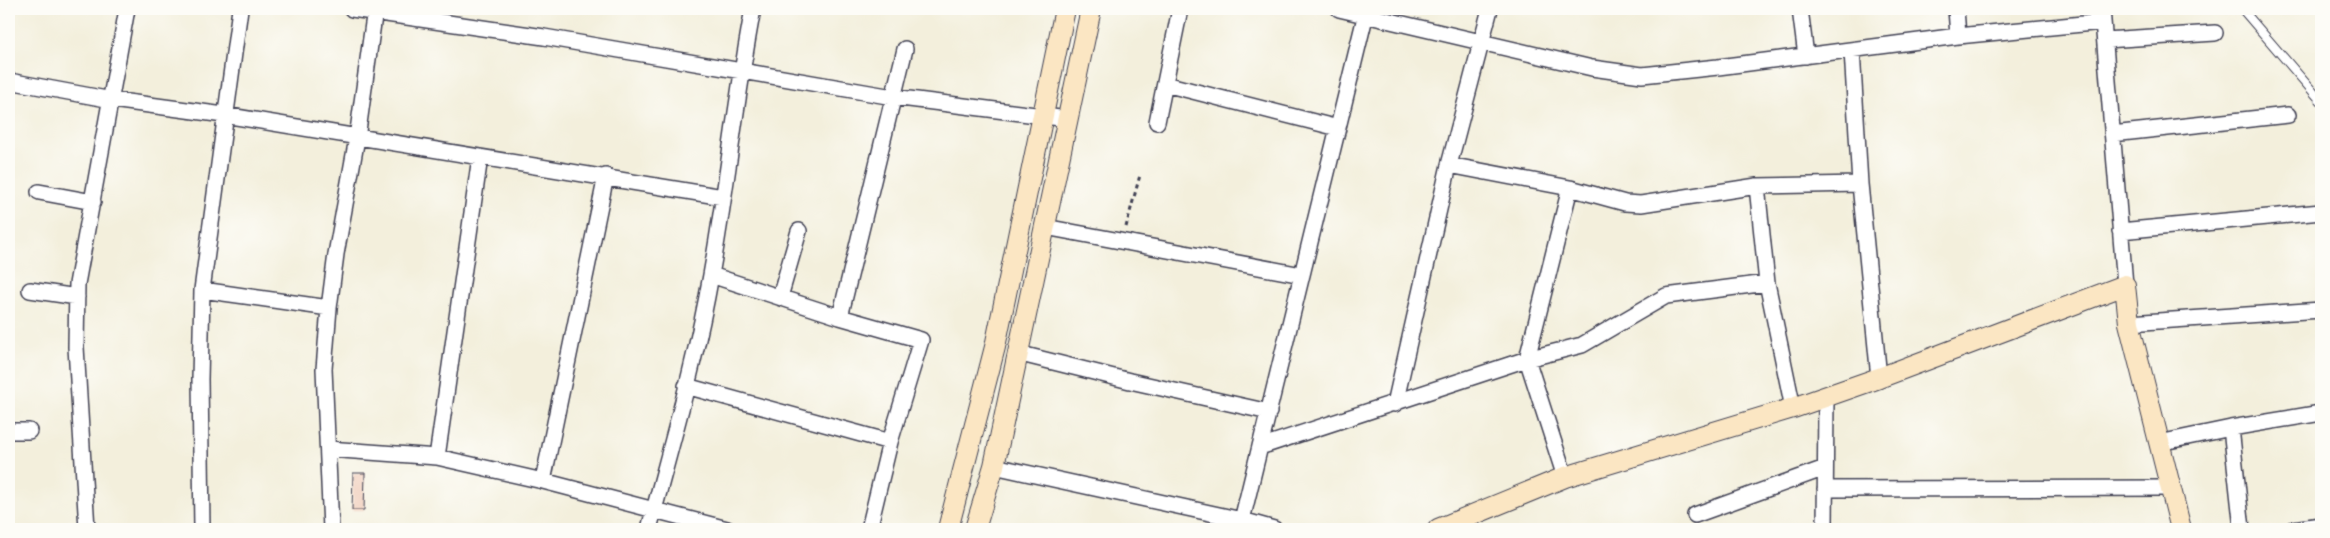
<svg xmlns="http://www.w3.org/2000/svg" width="2330" height="538" font-family="Kalam,sans-serif">
<style>
.building{fill:#e9b59c}
.lines{fill:none;stroke-linecap:round;stroke-linejoin:round}
.lane-casing{stroke:#414153;stroke-width:10}
.street-casing{stroke:#414153;stroke-width:18}
.secondary-casing{stroke:#414153;stroke-width:22}
.path{stroke:#414153;stroke-width:3;stroke-dasharray:4 4;stroke-linecap:butt}
.lane{stroke:#fff;stroke-width:8}
.street{stroke:#fff;stroke-width:15}
.secondary{stroke:#fbe6c3;stroke-width:20}
</style>
<rect width="100%" height="100%" fill="#fdfcf7"/>
<filter id="ink" filterUnits="userSpaceOnUse"><feTurbulence type="fractalNoise" baseFrequency=".02" numOctaves="2"/><feDisplacementMap in="SourceGraphic" scale="10" xChannelSelector="R" yChannelSelector="G"/><feConvolveMatrix kernelMatrix="1 2 1 2 8 2 1 2 1" color-interpolation-filters="sRGB"/></filter>
<filter id="wash" filterUnits="userSpaceOnUse"><feTurbulence type="fractalNoise" baseFrequency=".0096" numOctaves="4" result="noise"/><feDisplacementMap in="SourceGraphic" scale="20" xChannelSelector="R" yChannelSelector="G"/><feGaussianBlur stdDeviation="1.12" result="paint"/><feColorMatrix in="noise" values="0 0 0 0 0 0 0 0 0 0 0 0 0 0 0 0 0 1.4 0 .05"/><feComposite in="paint" operator="in"/></filter>
<g filter="url(#wash)">
<rect width="100%" height="100%" fill="#f3efdc"/>
<g id="blocks">
<!-- building -->
<path class="building" d="M353,473H365L364,510H352Z"/>
</g>
</g>
<g filter="url(#ink)">
<use href="#blocks" fill-opacity="0" stroke="#414153" stroke-width="1"/>
<g class="lines">
<!-- lane casing -->
<g class="lane-casing">
<path id="lane" d="M2242,9L2321,101"/>
</g>
<!-- street casing -->
<g class="street-casing">
<path id="street" d="M352,9L544,37L893,97L1068,119
M1339,9L1592,68L1642,75L1718,67L1958,36L2103,22
M1490,9L1449,165L1570,188L1625,203L1641,204L1757,186L1767,283L1793,408
M1800,9L1806,56
M1956,9L1958,36
M2102,9L2125,285
M2105,40L2215,33
M9,81L112,100L224,115L723,197
M1165,84L1338,128
M1157,122L1180,9
M2112,134L2288,115
M1860,184L1879,378
M1757,186L1860,184L1852,50
M39,192L93,202
M1045,227L1302,275
M2120,231L2321,212
M711,275L840,317L921,340L890,442L869,529
M30,290L77,297
M202,290L329,308
M780,297L799,231
M840,317L905,49
M2129,323L2321,310
M1017,353L1130,381L1269,412
M686,386L890,442
M1395,404L1449,165
M2231,428L2321,413
M9,431H29
M2159,443L2231,428L2242,529
M1260,447L1527,359L1582,345L1666,296L1767,283
M328,449L437,457L543,481L727,529
M437,457L480,157
M994,466L1242,520
M1565,477L1527,359L1570,188
M543,481L606,176
M1825,489L2171,488
M1695,515L1825,468
M87,529L76,347L77,284L127,9
M202,529L200,379L202,290L240,9
M331,529L324,369L329,308L336,254L357,138L375,9
M649,529C671,445 696,361 711,275C727,187 736,97 753,9
M1274,529L1242,520L1367,9
M1825,529L1826,396
M2293,529L2321,525"/>
</g>
<!-- secondary casing -->
<g class="secondary-casing">
<path id="secondary" d="M948,529L995,347L1065,9
M975,529L994,466L1091,9
M1438,529L1565,477L1793,408L1879,378L2125,285L2129,323L2181,529"/>
</g>
<!-- path -->
<path class="path" d="M1126,227L1140,175"/>
<!-- lane -->
<use href="#lane" class="lane"/>
<!-- street -->
<use href="#street" class="street"/>
<!-- secondary -->
<use href="#secondary" class="secondary"/>
</g>
</g>
<!-- margin -->
<rect width="2330" height="538" fill="none" stroke="#fdfcf7" stroke-width="30"/>
</svg>
